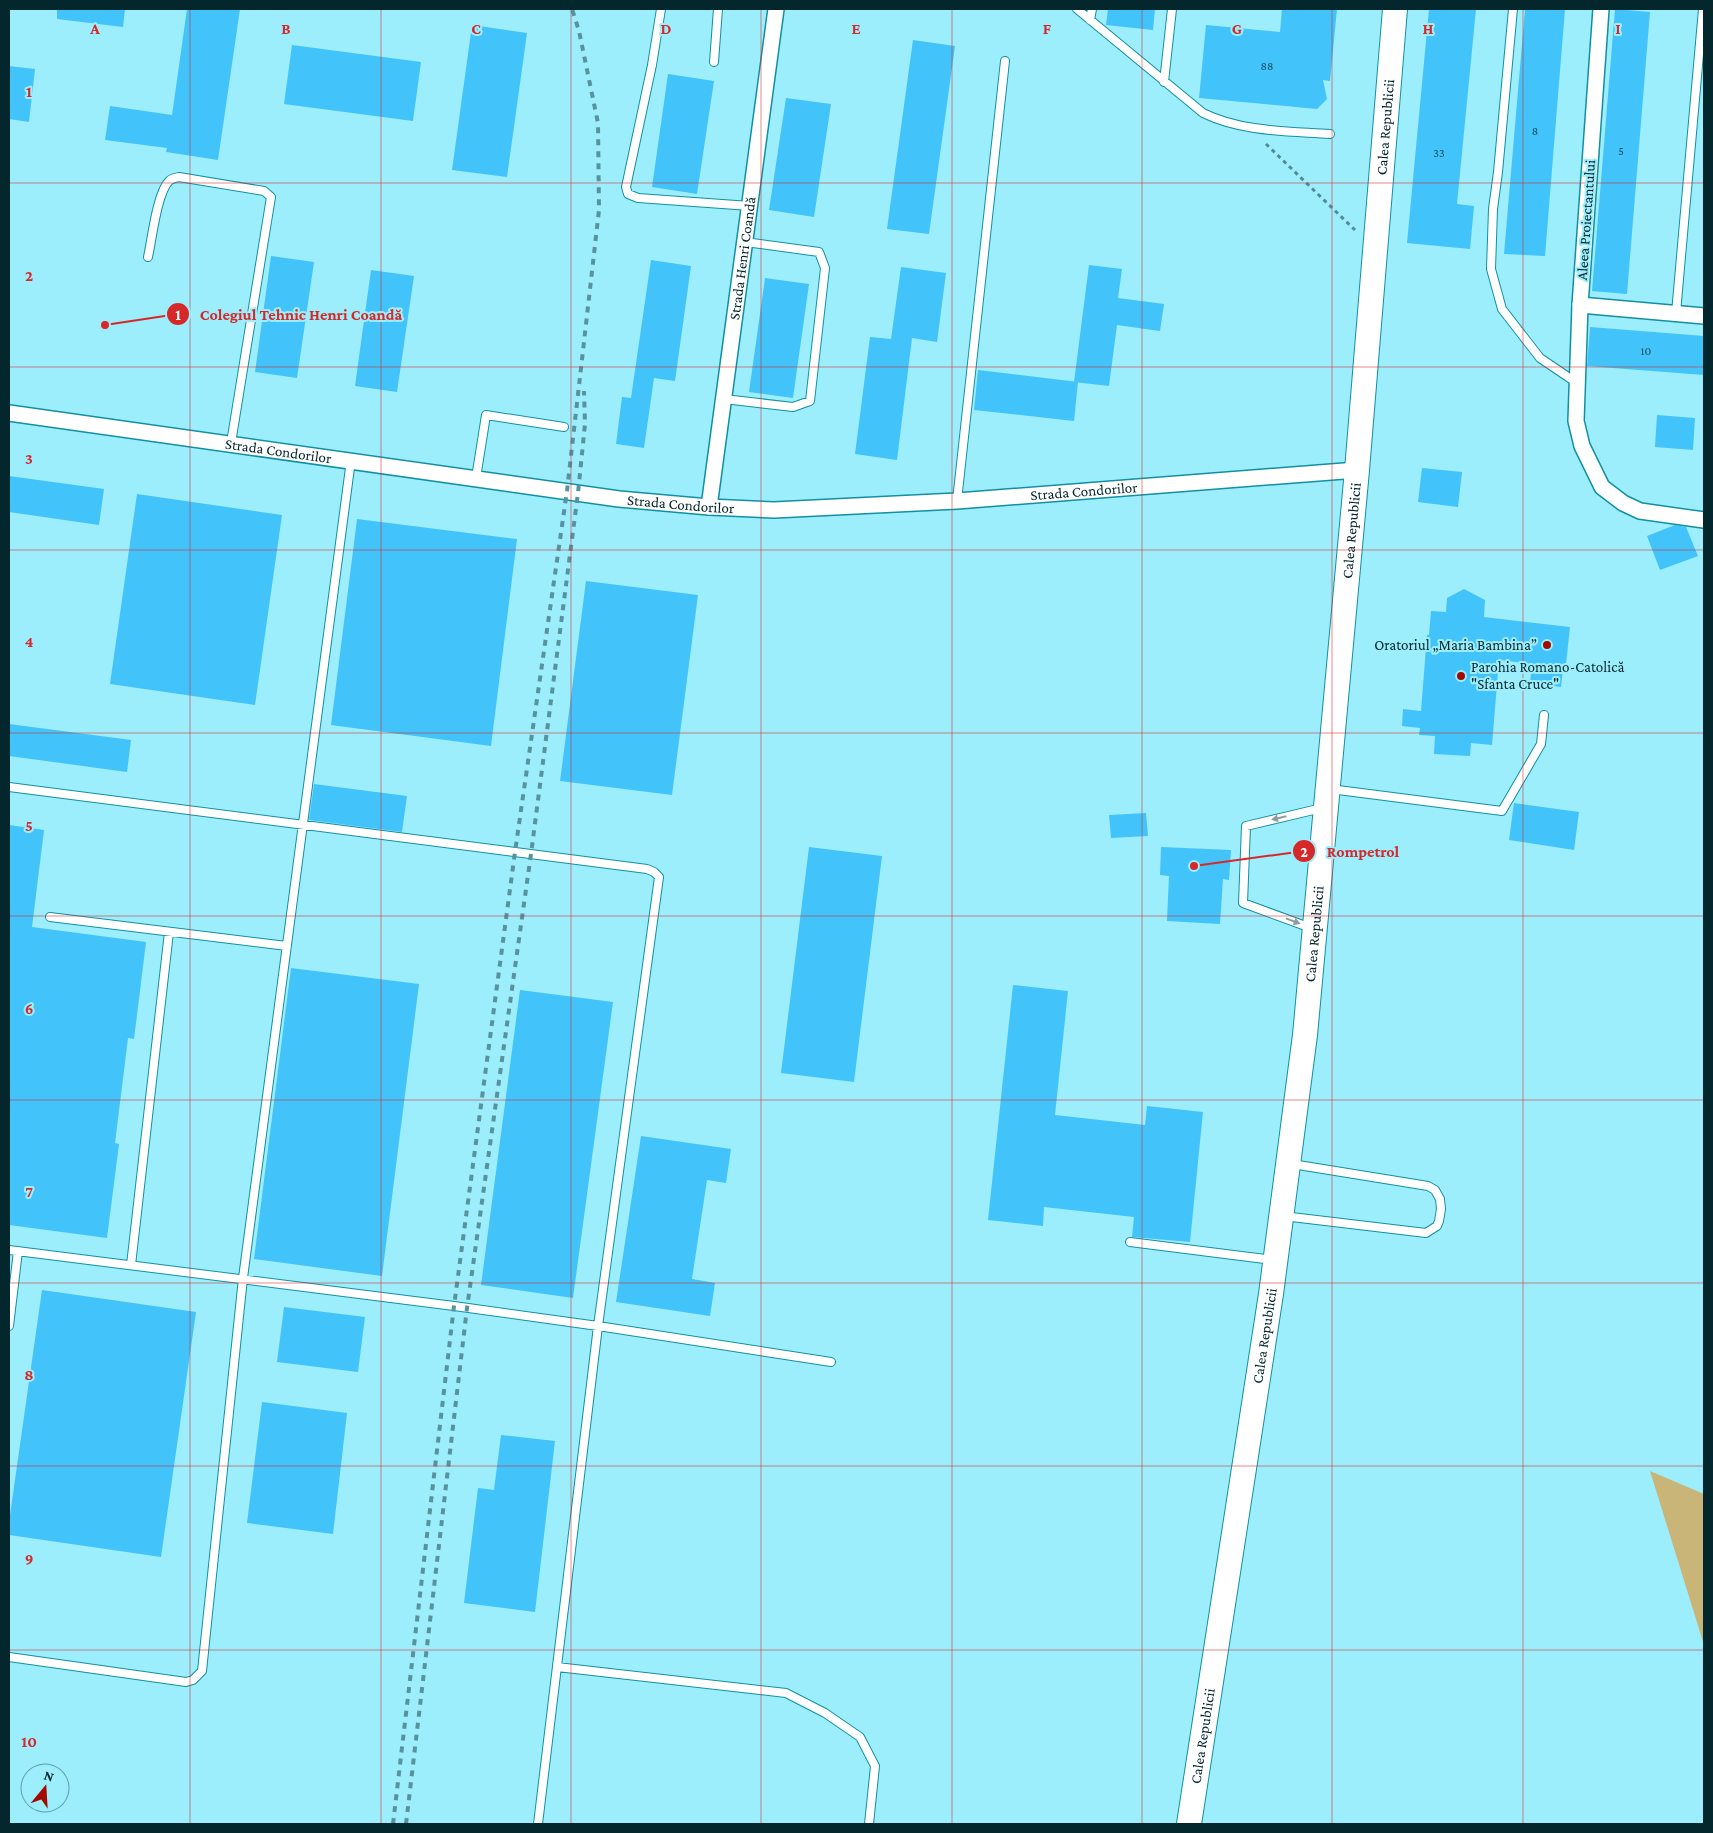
<svg xmlns="http://www.w3.org/2000/svg" width="1713" height="1833" font-family="'Crimson Pro',serif">
<style>
.green{fill:#cab579}
.building{fill:#42c3fa}
.lines{fill:none;stroke-linecap:round;stroke-linejoin:round}
.lane-casing{stroke:#1190a2;stroke-width:10}
.street-casing{stroke:#1190a2;stroke-width:18}
.primary-casing{stroke:#1190a2;stroke-width:26}
.path{stroke:#518c96;stroke-width:3;stroke-dasharray:4 4;stroke-linecap:butt}
.lane{stroke:#fff;stroke-width:8}
.street{stroke:#fff;stroke-width:15}
.primary{stroke:#fff;stroke-width:24}
.rail{stroke:#57939e;stroke-width:4;stroke-dasharray:6 6;stroke-linecap:butt}
.oneway{fill:#8e9ea0}
.grid{fill:none;stroke:#d62828;stroke-width:1;stroke-opacity:0.55}
.poi-dot{fill:#a20b00;stroke:#9deefd;stroke-width:2}
.labels{text-anchor:middle;dominant-baseline:central;stroke-width:4;stroke-linejoin:round;paint-order:stroke}
.number-label{font-size:12px;fill:#144e60}
.street-label{font-size:15px;fill:#04272d;stroke:#9deefd}
.poi-label{font-size:15px;fill:#04272d;stroke:#9deefd;text-anchor:end}
.grid-label{font-size:16px;text-anchor:middle;font-weight:bold;fill:#d62828;stroke:#9deefd;stroke-width:4;stroke-linejoin:round;paint-order:stroke}
.leader{fill:none;stroke:#d62828;stroke-width:2}
.callout-dot{fill:#d62828;stroke:#9deefd;stroke-width:2}
.mark-label{font-size:15px;text-anchor:middle;font-weight:bold;fill:#fff}
.callout-label{font-size:16px;text-anchor:middle;font-weight:bold;fill:#d62828;stroke:#9deefd;stroke-width:4;stroke-linejoin:round;paint-order:stroke}
</style>
<rect width="100%" height="100%" fill="#9deefd"/>
<!-- green -->
<path class="green" d="M1650,1471L1704,1494V1645Z"/>
<!-- building -->
<path class="building" d="M57,9H125L123,27L57,19Z
M187,9H240L218,160L166,152L167,148L105,140L110,106L172,115Z
M1108,9H1155L1153,30L1106,25Z
M1282,9H1337L1330,81L1323,80L1327,99L1317,109L1199,98L1206,25L1280,32Z
M1429,9H1476L1457,204L1474,206L1470,249L1407,243Z
M1525,9H1565L1545,256L1504,254Z
M1615,9L1650,12L1627,294L1592,291Z
M472,25L527,33L507,177L452,170Z
M913,40L955,46L929,234L887,229Z
M292,45L421,62L413,121L284,104Z
M9,66L35,69L29,122L9,119Z
M668,74L714,81L697,194L652,187Z
M786,98L831,104L814,217L769,210Z
M271,256L314,262L297,378L255,372Z
M651,260L691,266L675,381L654,378L644,448L616,444L622,397L631,398Z
M1089,265L1122,269L1118,298L1164,304L1160,331L1117,325L1109,386L1074,382Z
M901,267L946,273L937,342L912,338L897,460L855,454L870,337L891,339Z
M371,270L414,276L397,392L355,386Z
M765,278L809,284L793,398L749,392Z
M1590,327L1704,336V375L1587,366Z
M978,370L1078,382L1074,421L974,410Z
M1657,415L1695,418L1693,450L1655,447Z
M1422,468L1462,472L1458,507L1418,502Z
M9,476L104,489L99,525L9,512Z
M137,494L282,515L255,705L110,684Z
M357,519L517,539L491,746L331,725Z
M1675,525L1686,527L1698,556L1660,570L1647,536Z
M586,581L698,595L672,795L560,781Z
M1464,589L1485,600L1484,617L1570,627L1566,664L1563,668L1561,687L1530,683L1532,664L1499,660L1492,745L1471,743L1470,756L1434,754L1435,736L1419,735L1420,728L1402,726L1403,709L1421,711L1427,635H1429L1431,611L1446,612L1447,598Z
M9,724L131,740L127,772L9,756Z
M314,784L407,796L402,832L309,820Z
M1514,803L1579,812L1574,850L1509,840Z
M1146,813L1148,836L1111,838L1109,815Z
M9,825L44,830L32,927L146,942L134,1039L128,1038L115,1143L119,1144L107,1238L9,1225Z
M809,847L882,856L854,1082L781,1073Z
M1161,847L1231,850L1229,880L1223,879L1220,924L1167,921L1169,876L1160,875Z
M291,968L419,984L382,1276L254,1259Z
M1013,985L1068,991L1055,1115L1145,1125L1147,1106L1203,1112L1190,1242L1132,1237L1134,1217L1044,1207L1043,1226L988,1220Z
M520,990L613,1002L573,1298L481,1285Z
M641,1136L731,1149L726,1183L707,1180L692,1279L715,1283L710,1316L616,1302Z
M42,1290L196,1312L161,1557L9,1535V1522Z
M284,1307L365,1317L358,1372L277,1362Z
M262,1402L347,1413L333,1534L247,1523Z
M501,1435L555,1441L535,1612L464,1603L478,1488L494,1490Z"/>
<g class="lines">
<!-- lane casing -->
<g class="lane-casing">
<path id="lane" d="M661,9L652,65L626,187L628,194L638,198L750,206
M1077,9L1203,113C1242,132 1287,131 1330,134
M1513,9L1498,172L1493,209L1491,269L1502,309L1540,358L1577,383
M1090,20L1092,9
M714,62L718,9
M1164,82L1172,9
M148,257C152,239 157,193 169,181C172,178 175,178 179,177L264,191L271,197L231,443
M1676,313L1703,9
M724,399L793,407L810,401L825,268L819,252L745,242
M476,478L486,415L564,427
M957,501L1005,61
M9,787L647,869L654,872L659,877L598,1326L538,1824
M1330,789L1502,811L1541,744L1544,715
M50,917L287,946
M1311,928L1243,903L1246,826L1322,808
M1283,1216L1426,1233L1437,1226L1439,1221L1441,1209L1440,1199L1435,1190L1428,1186L1292,1164
M1130,1242L1273,1260
M9,1250L454,1306L598,1326L831,1362
M131,1265L169,932
M9,1326L18,1251
M9,1657L186,1682L193,1680L202,1671L243,1278L351,460
M557,1667L786,1693L825,1713L860,1737L875,1766L869,1824"/>
</g>
<!-- street casing -->
<g class="street-casing">
<g id="street">
<path d="M1601,9L1580,305L1576,421L1582,446L1602,487L1623,503L1640,511L1704,520"/>
<path d="M1580,305L1704,316"/>
<path id="s1" d="M9,413L619,499L709,507L774,510L957,501L1357,470"/>
<path id="s2" d="M709,507L776,9"/>
</g>
</g>
<!-- primary casing -->
<g class="primary-casing">
<g id="primary">
<path id="s3" d="M1189,1824L1271,1294L1305,1035L1357,470L1395,9"/>
</g>
</g>
<!-- path -->
<path class="path" d="M1266,144L1355,230"/>
<!-- lane -->
<use href="#lane" class="lane"/>
<!-- street -->
<use href="#street" class="street"/>
<!-- primary -->
<use href="#primary" class="primary"/>
<!-- rail -->
<path class="rail" d="M393,1824L454,1306L515,852L567,491L599,210L598,123L579,31L572,9
M406,1824L467,1308L531,854L578,493L585,424L584,391"/>
</g>
<!-- one-way arrows -->
<defs><path id="oneway-solid" d="M-6-.8H1V-3.2L6.5 0L1 3.2V.8H-6Z" transform="scale(1.25)"/></defs>
<g class="oneway">
<use href="#oneway-solid" transform="translate(1279 818) rotate(167)"/>
<use href="#oneway-solid" transform="translate(1293 921) rotate(21)"/>
</g>
<!-- grid -->
<path class="grid" d="M190,9V1824M381,9V1824M571,9V1824M761,9V1824M952,9V1824M1142,9V1824M1332,9V1824M1523,9V1824M9,183H1704M9,367H1704M9,550H1704M9,733H1704M9,916H1704M9,1100H1704M9,1283H1704M9,1466H1704M9,1650H1704"/>
<!-- markers -->
<g class="poi-dot">
<circle cx="1547" cy="645" r="5"/>
<circle cx="1461" cy="676" r="5"/>
</g>
<g class="labels">
<!-- number labels -->
<g class="number-label">
<text x="1267" y="66">88</text>
<text x="1535" y="131">8</text>
<text x="1621" y="151">5</text>
<text x="1439" y="153">33</text>
<text x="1646" y="351">10</text>
</g>
<!-- street labels -->
<g class="street-label">
<text stroke="none"><textPath href="#s3" startOffset="1709">Calea Republicii</textPath></text>
<text transform="translate(1586 220) rotate(-86)">Aleea Proiectantului</text>
<text stroke="none"><textPath href="#s2" startOffset="251">Strada Henri Coandă</textPath></text>
<text stroke="none"><textPath href="#s1" startOffset="272">Strada Condorilor</textPath></text>
<text stroke="none"><textPath href="#s1" startOffset="1082">Strada Condorilor</textPath></text>
<text stroke="none"><textPath href="#s1" startOffset="678">Strada Condorilor</textPath></text>
<text stroke="none"><textPath href="#s3" startOffset="1304">Calea Republicii</textPath></text>
<text stroke="none"><textPath href="#s3" startOffset="899">Calea Republicii</textPath></text>
<text stroke="none"><textPath href="#s3" startOffset="494">Calea Republicii</textPath></text>
<text stroke="none"><textPath href="#s3" startOffset="89">Calea Republicii</textPath></text>
</g>
<!-- poi labels -->
<g class="poi-label">
<text x="1537" y="645">Oratoriul „Maria Bambina”</text>
<text x="1471" y="667" text-anchor="start">Parohia Romano-Catolică<tspan x="1471" dy="17">"Sfanta Cruce"</tspan></text>
</g>
</g>
<g class="grid-label">
<text x="95" y="34">A</text>
<text x="286" y="34">B</text>
<text x="476" y="34">C</text>
<text x="666" y="34">D</text>
<text x="856" y="34">E</text>
<text x="1047" y="34">F</text>
<text x="1237" y="34">G</text>
<text x="1428" y="34">H</text>
<text x="1618" y="34">I</text>
<text x="29" y="97">1</text>
<text x="29" y="281">2</text>
<text x="29" y="464">3</text>
<text x="29" y="647">4</text>
<text x="29" y="831">5</text>
<text x="29" y="1014">6</text>
<text x="29" y="1197">7</text>
<text x="29" y="1380">8</text>
<text x="29" y="1564">9</text>
<text x="29" y="1747">10</text>
</g>
<!-- callouts -->
<path class="leader" d="M105 325L178 314M1194 866L1304 851"/>
<g class="callout-dot">
<circle cx="105" cy="325" r="5"/>
<circle cx="1194" cy="866" r="5"/>
<circle cx="178" cy="314" r="12"/>
<circle cx="1304" cy="851" r="12"/>
</g>
<g class="mark-label">
<text x="178" y="320">1</text>
<text x="1304" y="857">2</text>
</g>
<g class="callout-label">
<text x="301" y="320">Colegiul Tehnic Henri Coandă</text>
<text x="1363" y="857">Rompetrol</text>
</g>
<!-- border -->
<rect width="1713" height="1833" fill="none" stroke="#04272d" stroke-width="20"/>
<!-- north arrow -->
<g transform="translate(45 1788) rotate(18)"><circle r="24" fill="#9deefd" stroke="#609eaa"/>
<path d="M0-4L9 19L0 12L-9 19Z" fill="#a20b00"/>
<text y="-8" font-size="14" font-weight="bold" text-anchor="middle" fill="#04272d">N</text>
</g>
</svg>
